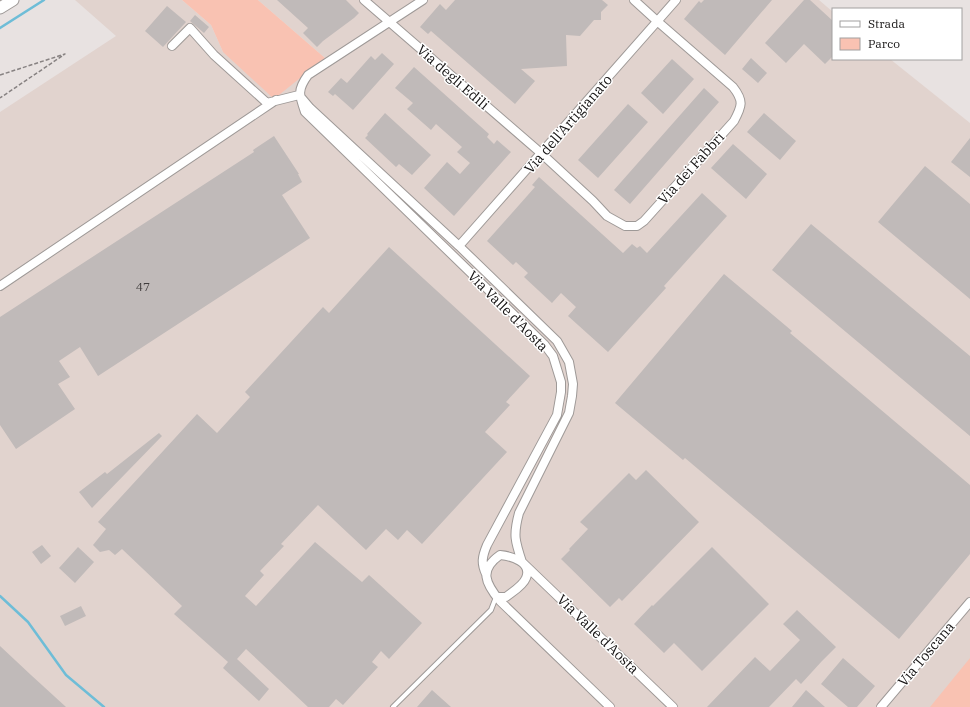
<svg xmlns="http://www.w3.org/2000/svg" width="970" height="707" font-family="'IBM Plex Serif',serif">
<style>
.built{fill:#e1d3ce}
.green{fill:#f9c2b2}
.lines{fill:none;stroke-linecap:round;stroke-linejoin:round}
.stream{stroke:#6ebdd7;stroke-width:2.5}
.building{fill:#c0bab9}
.lane-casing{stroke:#9e9997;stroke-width:6}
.street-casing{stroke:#9e9997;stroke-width:10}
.secondary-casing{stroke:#9e9997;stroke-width:13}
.path{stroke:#878282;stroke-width:1.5;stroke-dasharray:4 2;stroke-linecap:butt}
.lane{stroke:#fff;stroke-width:4}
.street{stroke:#fff;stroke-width:8}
.secondary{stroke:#fff;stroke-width:11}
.labels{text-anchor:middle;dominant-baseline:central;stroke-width:3;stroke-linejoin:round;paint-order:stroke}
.number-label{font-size:12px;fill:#3f3c3c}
.street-label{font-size:14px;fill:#141212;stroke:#fff}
</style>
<rect width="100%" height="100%" fill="#e8e2e1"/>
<!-- built -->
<path class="built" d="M75,0H182L211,25L223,52L325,58L258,0H819L833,12V59H890L970,123V707H0V112L116,36Z"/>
<!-- green -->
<path class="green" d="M182,0H258L325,58L274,99L223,52L211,25Z
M970,658V707H930Z"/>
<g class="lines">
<!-- stream -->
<path class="stream" d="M0,28L44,0
M0,596L28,622L66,675L104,707"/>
</g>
<!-- building -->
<path class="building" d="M277,0H346L359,13L354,18L323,41L317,47L303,33L308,28Z
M455,0H602L608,5L601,12V20H594L580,36L566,35L567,66L521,69L535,81L515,104L431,31L428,34L420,27L440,4L446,10Z
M704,0H772L725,55L684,19L699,1L701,3Z
M804,0H810L833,21V56L825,64L804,44L786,63L765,43Z
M167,6L186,22L163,47L145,31Z
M195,15L209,27L204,33L190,21Z
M382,53L394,64L353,110L335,94L333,96L328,92L341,78L347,83L371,56L375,60Z
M751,58L767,73L758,83L742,69Z
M672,59L694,79L663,114L641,93Z
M414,67L489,134L487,137L494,144L497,140L511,152L454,216L424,188L447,162L460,174L470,163L457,152L462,147L436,124L431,130L407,109L413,103L395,88Z
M704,88L719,102L630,204L614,190Z
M628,104L648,122L598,178L578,160Z
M385,113L431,155L412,175L399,164L396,167L365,138L368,135L367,134Z
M764,113L796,141L780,160L747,132Z
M274,136L299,174H298L302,182L282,195L310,238L98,376L80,347L59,361L70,377L58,384L75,409L16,449L0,425V317L254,152L253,150Z
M970,138V177L951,162Z
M733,144L767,174L746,199L711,168Z
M925,166L970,204V299L878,222Z
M539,177L623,253L632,244L637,248L640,246L647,253L702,193L727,216L664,286L666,288L608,352L568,316L576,307L561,293L552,303L524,277L528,273L516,262L513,265L487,241L535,187L532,185Z
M811,224L970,356V436L772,270Z
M389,247L530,376L506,402L510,405L485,432L507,452L422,544L407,530L398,540L386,529L366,550L318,505L281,544L284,546L260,571L264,575L245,596L256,606L315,542L362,582L369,575L422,623L389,659L381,651L372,662L378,667L343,705L336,699L329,707H308L246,649L237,659L269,689L259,701L223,668L228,662L174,614L182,606L122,549L115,555L109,550L100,552L93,545L106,529L98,522L197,414L217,433L250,397L245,392L323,307L329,313Z
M724,274L792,331L790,333L970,485V554L899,639L685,458L683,460L615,403Z
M159,433L162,436L92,508L79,492L105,472L107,474Z
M646,470L699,522L622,601L619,598L610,607L561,559L570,550L569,549L588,529L580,522L629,473L636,480Z
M42,545L51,556L41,564L32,552Z
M78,547L94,562L75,583L59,568Z
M712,547L769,604L702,671L674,643L664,653L634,624L652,605L653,606Z
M81,606L86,616L65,626L60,616Z
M797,610L836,647L822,661L801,684L796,679L769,707H707L755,657L770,671L800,640L783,624Z
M0,646L31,675L66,707H0Z
M843,658L875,686L857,707H848L821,684Z
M432,690L451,707H417Z
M806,690L825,707H792Z"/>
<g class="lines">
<!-- lane casing -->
<g class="lane-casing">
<path id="lane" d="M393,707L491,610L496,597"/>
</g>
<!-- street casing -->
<g class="street-casing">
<path id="street" d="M364,0L542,154L593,201L607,216L625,226H637L644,221L734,121C742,106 744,101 733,87L657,21L634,0
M423,0L308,75C297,90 299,95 305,112L544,344L553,356L561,382V392L557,415L487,545C482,557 481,563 486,574
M172,46L190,28L214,55L267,103L299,95
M299,95L310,108L459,246L557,341L569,362L573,384L572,396L569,413L519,513C513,535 515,541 522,562L673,707
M459,246L676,0
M0,286L276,100
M497,597H506C512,592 523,586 526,578C533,562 511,556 500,555C479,570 485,583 500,601L610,707
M881,707L970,602"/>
</g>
<!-- secondary casing -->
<g class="secondary-casing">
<path id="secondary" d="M0,8L13,0"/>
</g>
<!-- path -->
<path class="path" d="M0,75L65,54L0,98"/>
<!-- lane -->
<use href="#lane" class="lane"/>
<!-- street -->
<use href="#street" class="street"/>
<!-- secondary -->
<use href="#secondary" class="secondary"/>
</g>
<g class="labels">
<!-- number labels -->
<g class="number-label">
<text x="143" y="286">47</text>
</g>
<!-- street labels -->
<g class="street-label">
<text transform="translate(453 77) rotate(41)">Via degli Edili</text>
<text transform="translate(568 124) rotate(-49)">Via dell'Artigianato</text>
<text transform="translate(691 168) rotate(-48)">Via dei Fabbri</text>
<text transform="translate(508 311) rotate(45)">Via Valle d'Aosta</text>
<text transform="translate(598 634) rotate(44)">Via Valle d'Aosta</text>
<text transform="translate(926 654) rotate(-50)">Via Toscana</text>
</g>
</g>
<!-- legend -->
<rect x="832" y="8" width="130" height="52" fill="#ffffff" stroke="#a1a0a0"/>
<rect x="840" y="21" width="20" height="6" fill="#ffffff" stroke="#a1a0a0"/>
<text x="868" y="28" font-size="12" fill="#141212">Strada</text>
<rect x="840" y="38" width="20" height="12" fill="#f9c2b2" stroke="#a1a0a0"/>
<text x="868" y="48" font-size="12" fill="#141212">Parco</text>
</svg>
